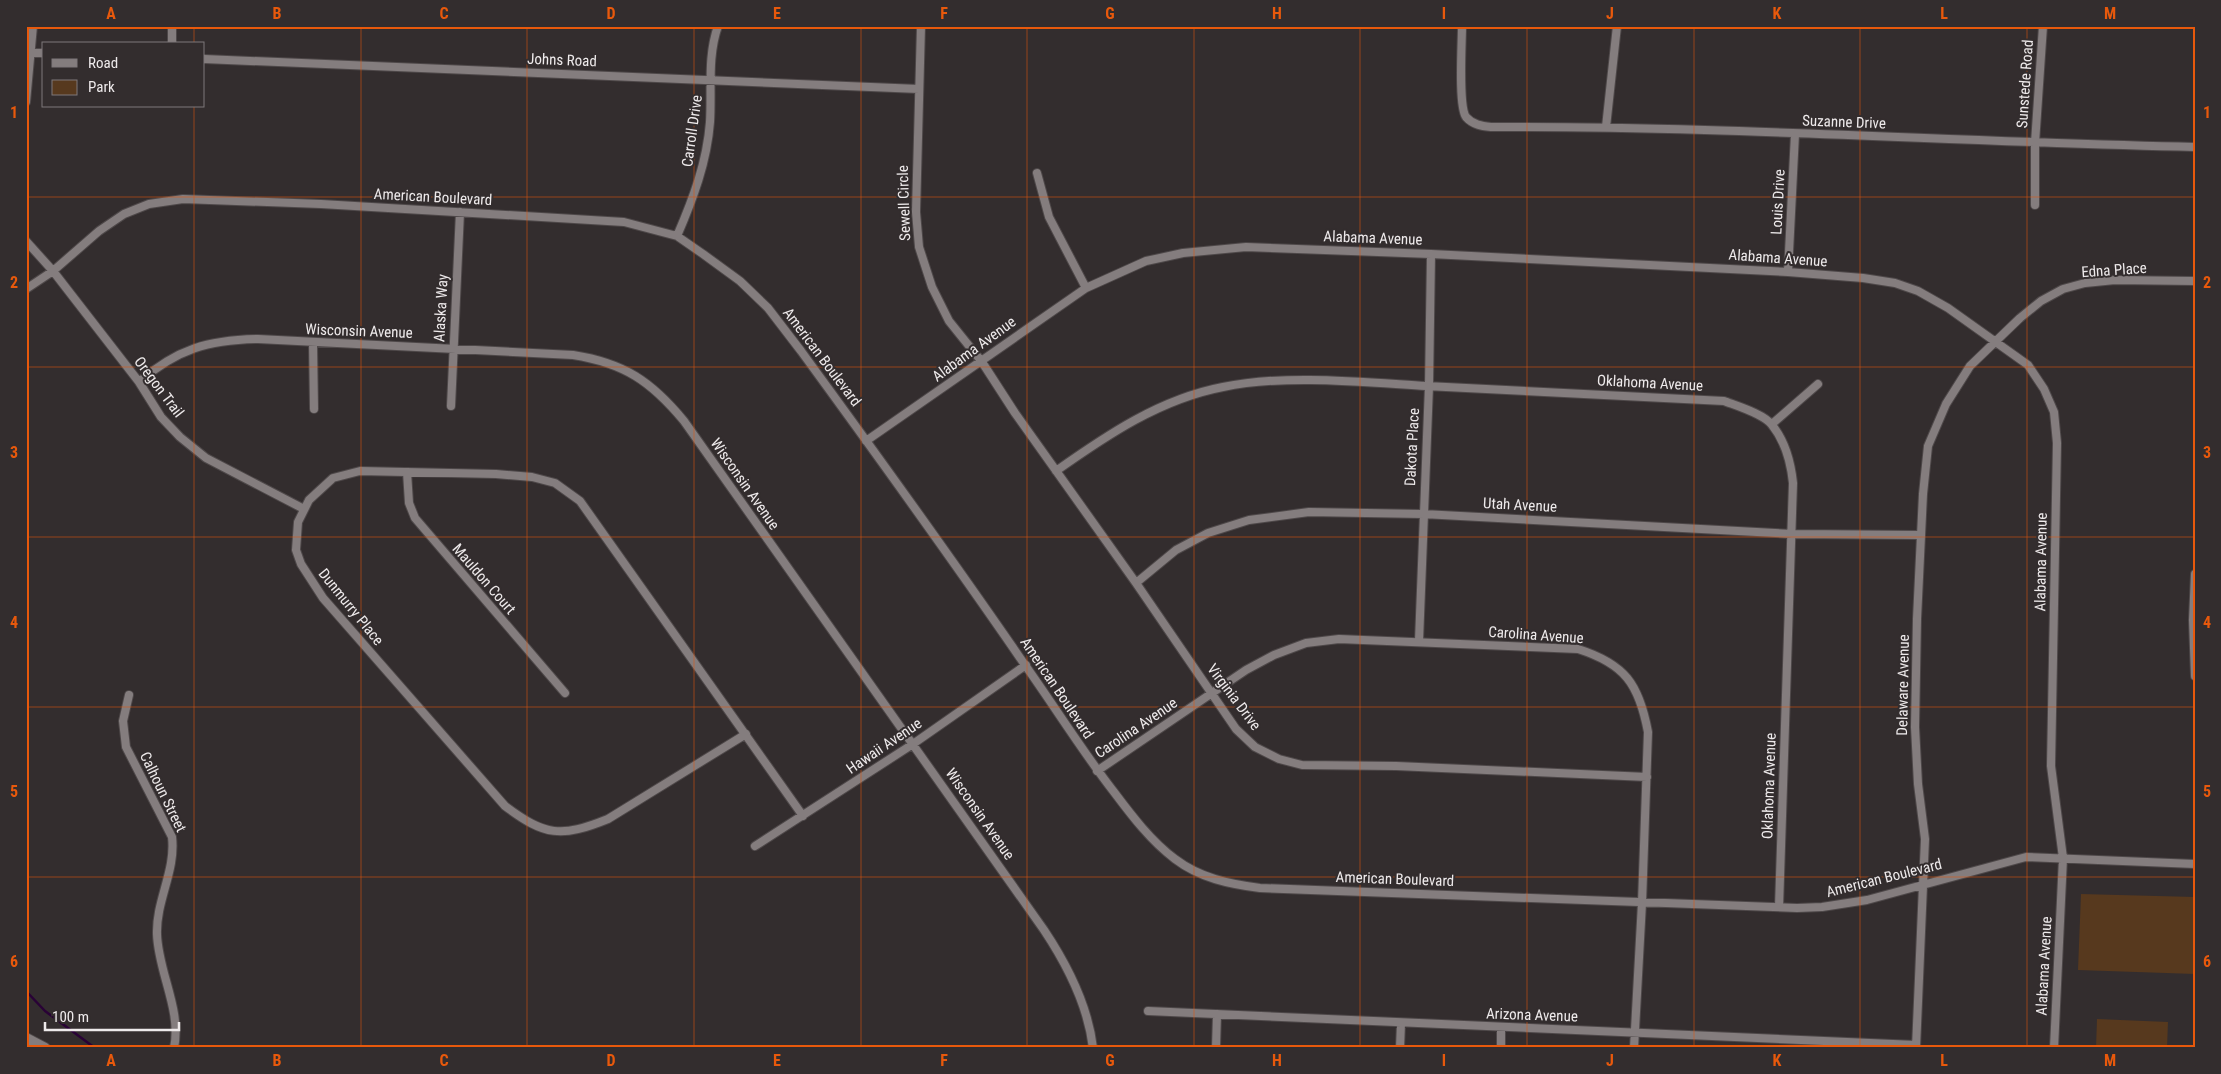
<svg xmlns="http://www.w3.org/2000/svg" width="2221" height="1074" font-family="'Roboto Condensed',sans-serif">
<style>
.green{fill:#57391e}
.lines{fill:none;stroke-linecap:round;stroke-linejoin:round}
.stream{stroke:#290236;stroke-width:2.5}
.minor-casing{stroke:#4e4849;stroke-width:10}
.tertiary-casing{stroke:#4e4849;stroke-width:12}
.minor{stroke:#847d7e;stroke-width:8}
.tertiary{stroke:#847d7e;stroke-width:10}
.grid{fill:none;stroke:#e8590c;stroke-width:1;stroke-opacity:0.55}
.labels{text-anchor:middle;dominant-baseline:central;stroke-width:4;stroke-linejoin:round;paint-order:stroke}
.street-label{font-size:15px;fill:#eeeaeb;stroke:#332d2e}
.neatline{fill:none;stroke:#e8590c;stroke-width:2}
.grid-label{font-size:16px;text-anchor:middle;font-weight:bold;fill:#e8590c}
</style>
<rect width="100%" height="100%" fill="#332d2e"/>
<!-- green -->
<path class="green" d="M2081,894L2195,897V974L2078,970Z
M2097,1019L2168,1022L2167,1048H2096Z"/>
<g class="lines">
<!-- stream -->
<path class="stream" d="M26,991L45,1011L95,1048"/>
<!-- minor casing -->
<g class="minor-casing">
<path id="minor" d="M921,26L916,212L919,247L932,287L949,321L982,362L1015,413L1136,583L1236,729L1255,747L1279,759L1302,765L1396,766L1647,777
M1462,26C1462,43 1458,106 1466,117C1473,125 1482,126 1491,127C1726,126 1960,142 2195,147
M172,44V26
M28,53H44
M204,59L919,89
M26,102L33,26
M1606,127L1617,26
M1037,173L1049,217L1086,288
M2035,205V143L2043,26
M677,236C693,199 707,162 710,122C712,90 707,57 718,26
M26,241L53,271L139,382L161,417L180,437L206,458L304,509
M1788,272L1795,134
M26,289L53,271L99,231L124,214L149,204L183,199L321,204L624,222L677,236L703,254L740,281L768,308L801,351C877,455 952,559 1025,665C1055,707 1082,751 1114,792C1132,816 1151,841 1175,859C1200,878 1229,884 1260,888L1797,908L1822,907L1867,900L2026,857L2195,864
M313,343L314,409
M139,382C177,349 208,340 258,339L573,355C624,363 651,381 684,421L1044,930C1068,966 1088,1005 1093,1048
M451,406L460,212
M1772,424L1818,384
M866,441L1086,288L1146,261L1183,253L1246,247L1431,254L1788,272L1863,278L1895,283L1918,291L1948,308L2028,365L2044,389L2054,412L2057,443L2051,766L2063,858L2054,1048
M1056,471C1107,435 1160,399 1223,387C1285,374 1362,382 1426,386C1525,391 1624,396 1724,401C1737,406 1764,414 1772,425C1785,441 1791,464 1793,483L1779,907
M407,472L409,503L415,518L565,693
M2195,574L2193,620L2195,676
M1136,583L1176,550L1208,533L1249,520L1309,512L1423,514L1792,534L1921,535
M1419,641L1429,386L1431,254
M129,695L123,721L126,747L172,837C176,871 156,900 157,934C158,972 182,1010 174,1048
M746,734L608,819C561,838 545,836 505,806L323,598L301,564L296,550L298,522L309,500L333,478L360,471L496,474L532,477L555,483L580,501L803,816
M1097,771L1246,670L1274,655L1306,643L1339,639L1578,649C1625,664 1639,684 1648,732L1642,903L1634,1048
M755,846L913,744L1026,665
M1148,1011L1916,1045
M1216,1048L1217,1014
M1400,1048L1401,1023
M1501,1048V1028
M1916,1048L1925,839L1918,784L1915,727L1917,619L1923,494L1928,446L1946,404L1970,366L2020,318L2041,301L2063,289L2085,283L2115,280L2195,281"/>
</g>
<!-- tertiary casing -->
<g class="tertiary-casing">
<path id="tertiary" d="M26,1038L45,1048"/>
</g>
<!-- minor -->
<use href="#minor" class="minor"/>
<!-- tertiary -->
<use href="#tertiary" class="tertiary"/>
</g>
<!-- grid -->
<path class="grid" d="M194,26V44M361,26V1048M527,26V1048M694,26V1048M861,26V1048M1027,26V1048M1194,26V1048M1360,26V1048M1527,26V1048M1694,26V1048M1860,26V1048M2027,26V1048M194,106V1048M26,197H2195M26,367H2195M26,537H2195M26,707H2195M26,877H2195"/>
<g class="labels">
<!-- street labels -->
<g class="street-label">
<text transform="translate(562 60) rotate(2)">Johns Road</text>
<text transform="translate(2025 84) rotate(-86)">Sunstede Road</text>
<text transform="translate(1844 122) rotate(2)">Suzanne Drive</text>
<text transform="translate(692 131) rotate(-82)">Carroll Drive</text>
<text transform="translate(433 197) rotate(3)">American Boulevard</text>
<text transform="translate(1778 202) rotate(-87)">Louis Drive</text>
<text transform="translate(904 203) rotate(-92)">Sewell Circle</text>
<text transform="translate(1373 238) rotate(2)">Alabama Avenue</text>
<text transform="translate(1778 258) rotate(4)">Alabama Avenue</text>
<text transform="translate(2114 270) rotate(-4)">Edna Place</text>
<text transform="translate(441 308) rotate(-87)">Alaska Way</text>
<text transform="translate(359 331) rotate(2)">Wisconsin Avenue</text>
<text transform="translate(974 349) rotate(-36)">Alabama Avenue</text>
<text transform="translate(822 357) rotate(53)">American Boulevard</text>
<text transform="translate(1650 383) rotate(3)">Oklahoma Avenue</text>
<text transform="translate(159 387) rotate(53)">Oregon Trail</text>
<text transform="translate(1412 447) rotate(-87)">Dakota Place</text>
<text transform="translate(745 484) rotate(55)">Wisconsin Avenue</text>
<text transform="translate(1520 505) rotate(3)">Utah Avenue</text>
<text transform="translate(2041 562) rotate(-89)">Alabama Avenue</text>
<text transform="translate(484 579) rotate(49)">Mauldon Court</text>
<text transform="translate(351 607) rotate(51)">Dunmurry Place</text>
<text transform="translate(1536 635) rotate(4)">Carolina Avenue</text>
<text transform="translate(1903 685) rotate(-89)">Delaware Avenue</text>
<text transform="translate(1057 688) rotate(56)">American Boulevard</text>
<text transform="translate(1234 697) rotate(53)">Virginia Drive</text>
<text transform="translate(1136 728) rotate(-34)">Carolina Avenue</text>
<text transform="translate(884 746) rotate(-34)">Hawaii Avenue</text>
<text transform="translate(1769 786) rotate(-88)">Oklahoma Avenue</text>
<text transform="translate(163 792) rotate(64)">Calhoun Street</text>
<text transform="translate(980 814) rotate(55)">Wisconsin Avenue</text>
<text transform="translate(1884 878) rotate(-14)">American Boulevard</text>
<text transform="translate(1395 879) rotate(2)">American Boulevard</text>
<text transform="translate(2044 966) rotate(-87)">Alabama Avenue</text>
<text transform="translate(1532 1015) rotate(2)">Arizona Avenue</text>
</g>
</g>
<!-- border -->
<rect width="2221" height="1074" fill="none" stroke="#332d2e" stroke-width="55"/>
<!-- legend -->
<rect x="42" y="42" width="162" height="65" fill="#332d2e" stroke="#7e797a"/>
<rect x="52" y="59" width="25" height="8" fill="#847d7e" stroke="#7e797a"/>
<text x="88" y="68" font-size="15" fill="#eeeaeb">Road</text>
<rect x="52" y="80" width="25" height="15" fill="#57391e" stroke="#7e797a"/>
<text x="88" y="92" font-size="15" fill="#eeeaeb">Park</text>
<!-- scale -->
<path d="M45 1022v8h134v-8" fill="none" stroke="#eeeaeb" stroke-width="2.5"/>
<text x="52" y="1022" font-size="15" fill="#eeeaeb" stroke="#332d2e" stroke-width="4" paint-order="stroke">100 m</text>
<rect x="28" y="28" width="2166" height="1018" class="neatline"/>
<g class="grid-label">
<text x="111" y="19">A</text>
<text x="277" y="19">B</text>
<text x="444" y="19">C</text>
<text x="611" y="19">D</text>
<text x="777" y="19">E</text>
<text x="944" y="19">F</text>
<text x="1110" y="19">G</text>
<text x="1277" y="19">H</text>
<text x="1444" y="19">I</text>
<text x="1610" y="19">J</text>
<text x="1777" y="19">K</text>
<text x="1944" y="19">L</text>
<text x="2110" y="19">M</text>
<text x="14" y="118">1</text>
<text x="2207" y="118">1</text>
<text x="14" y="288">2</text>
<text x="2207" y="288">2</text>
<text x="14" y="458">3</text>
<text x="2207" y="458">3</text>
<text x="14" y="628">4</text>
<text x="2207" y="628">4</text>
<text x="14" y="797">5</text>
<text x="2207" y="797">5</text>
<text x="14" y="967">6</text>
<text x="2207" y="967">6</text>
<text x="111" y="1066">A</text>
<text x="277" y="1066">B</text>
<text x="444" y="1066">C</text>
<text x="611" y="1066">D</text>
<text x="777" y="1066">E</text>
<text x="944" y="1066">F</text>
<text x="1110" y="1066">G</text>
<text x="1277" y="1066">H</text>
<text x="1444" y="1066">I</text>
<text x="1610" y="1066">J</text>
<text x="1777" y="1066">K</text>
<text x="1944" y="1066">L</text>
<text x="2110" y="1066">M</text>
</g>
</svg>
